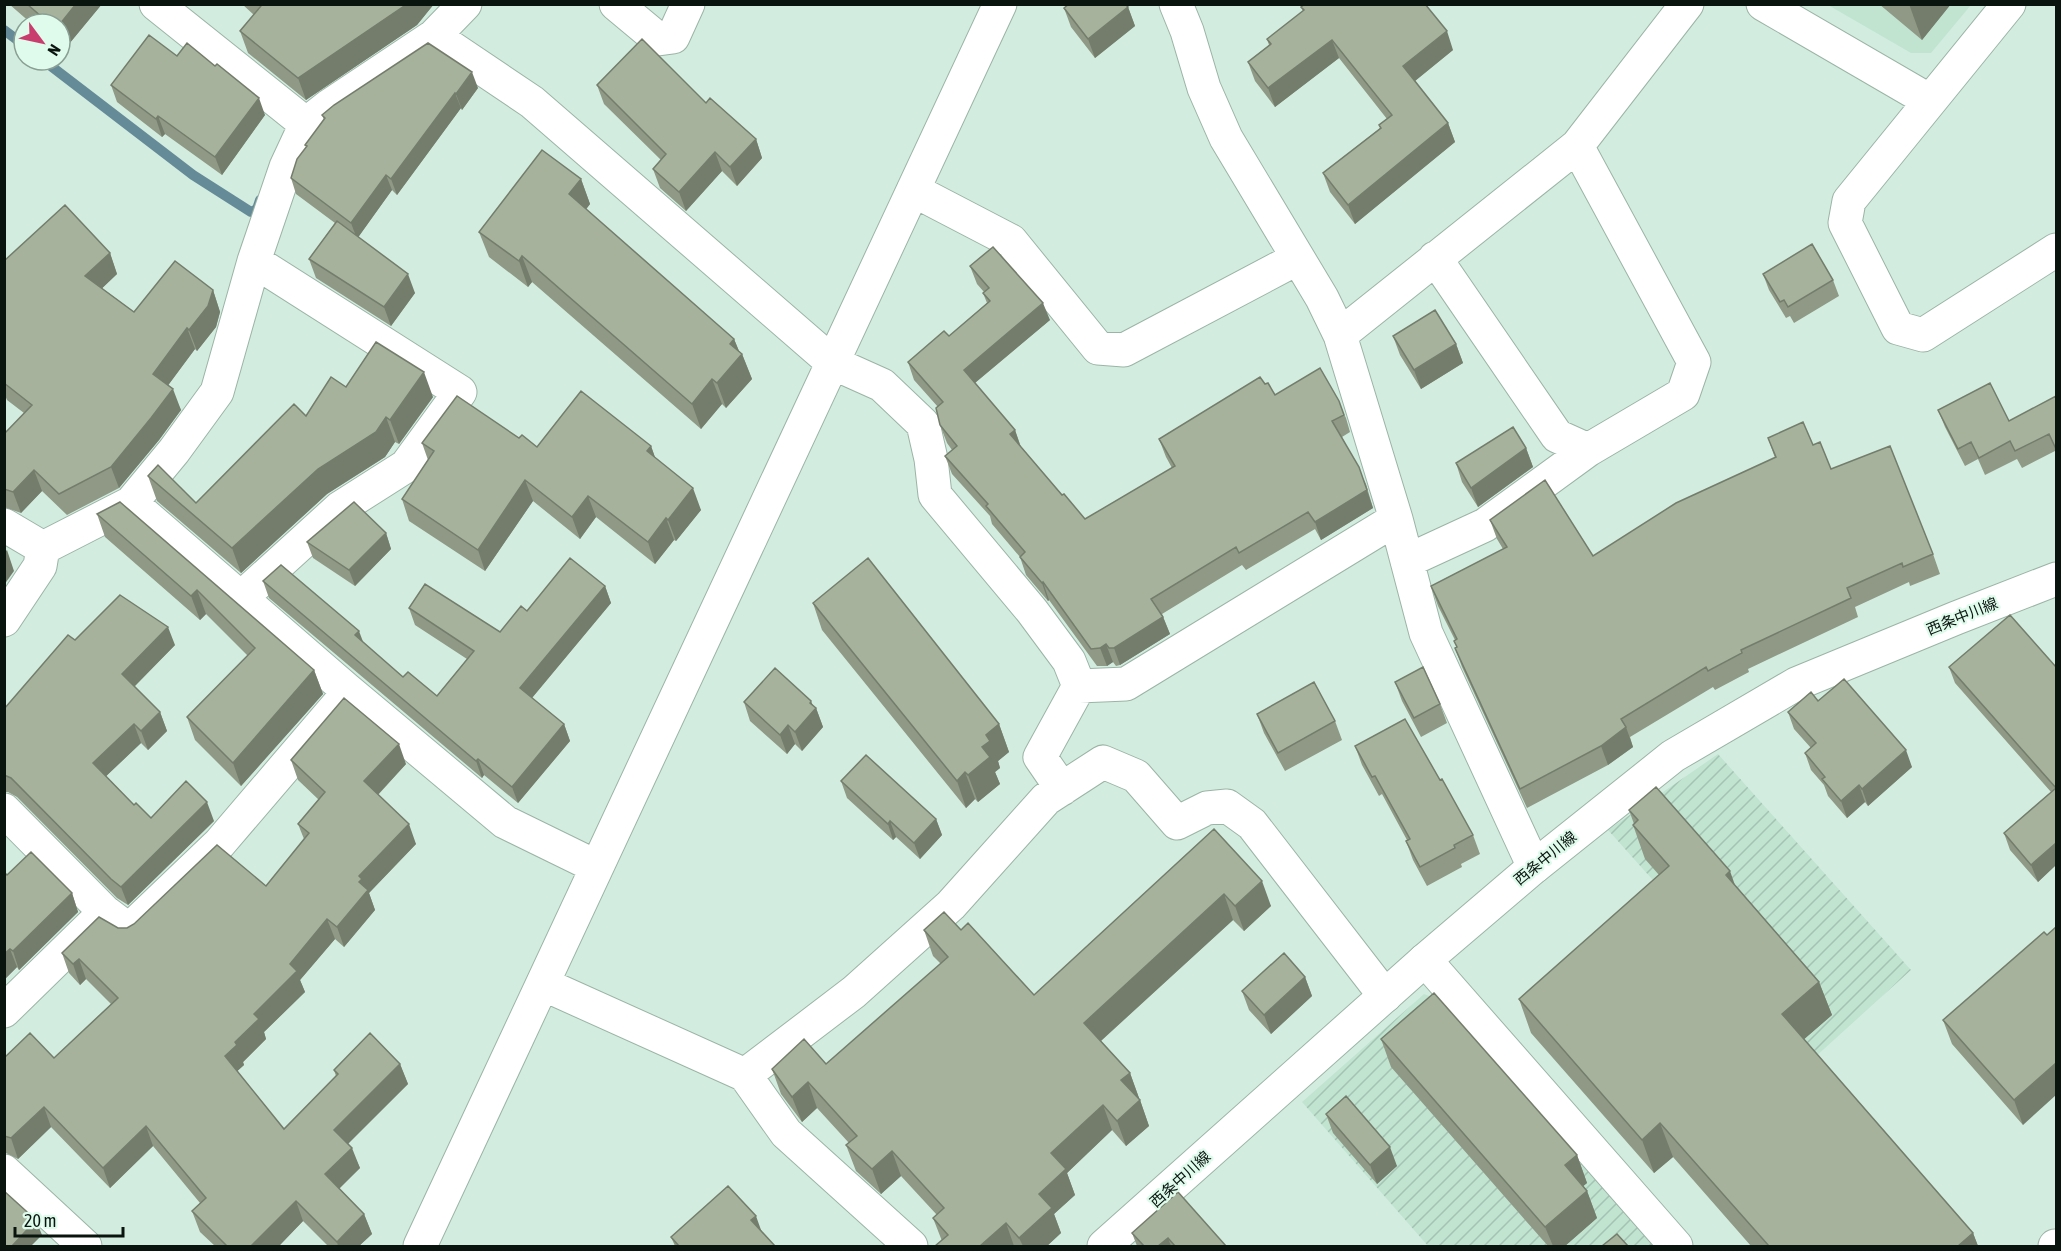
<svg xmlns="http://www.w3.org/2000/svg" width="2061" height="1251" font-family="'Asap Condensed','Noto Sans JP',sans-serif">
<style>
.built{fill:#c1e4d1}
.industrial{fill:url(#industrial-furrows)}
.lines{fill:none;stroke-linecap:round;stroke-linejoin:round}
.stream{stroke:#668b98;stroke-width:10}
.minor-casing{stroke:#9bb4a6;stroke-width:35}
.major-casing{stroke:#9bb4a6;stroke-width:35}
.minor{stroke:#fff;stroke-width:33}
.major{stroke:#fff;stroke-width:33}
.wall{fill:#8f9985}
.shaded-wall{fill:#747d6c}
.building{fill:#a6b29b;stroke:#747d6c;stroke-width:1.5}
.labels{text-anchor:middle;dominant-baseline:central;stroke-width:4.5;stroke-linejoin:round;paint-order:stroke}
.street-label{font-size:15px;fill:#0a140f;stroke:#dffbec}
</style>
<defs>
<pattern id="industrial-furrows" width="10" height="10" patternUnits="userSpaceOnUse" patternTransform="scale(1.5)"><rect width="10" height="10" fill="#c1e4d1"/><path d="M-1 1l2-2M0 10L10 0M9 11l2-2" fill="none" stroke="#a4c3b2"/></pattern>
</defs>
<rect width="100%" height="100%" fill="#d2eddf"/>
<!-- built -->
<path class="built" d="M1828,5H1971L1931,53H1911Z"/>
<!-- industrial -->
<path class="industrial" d="M1718,754L1911,970L1813,1059L1608,830Z
M1424,994L1432,997L1655,1246H1428L1302,1102Z"/>
<g class="lines">
<!-- stream -->
<path class="stream" d="M4,30L24,45
M43,60L193,175L251,212L257,209L260,200"/>
<!-- minor casing -->
<g class="minor-casing">
<path id="minor" d="M156,4L306,124
M616,4L658,39L673,37L688,4
M1176,4L1187,31L1204,88L1226,138L1322,298L1340,335L1396,519L1426,633L1534,867
M1763,4L1930,101
M2009,4L1849,201L1845,223L1898,328L1923,335L2056,250
M434,36L532,102L833,363L882,385L923,424L931,459L935,495L1032,611L1069,661L1079,686L1126,684L1396,519
M913,190L1011,241L1098,348L1124,350L1298,258
M1435,258L1557,436L1588,450L1683,394L1694,362L1577,146
M1340,335L1577,146L1687,4
M131,503L346,689L505,822L597,867
M4,525L43,548L131,503L174,451L217,392L254,261L286,167L306,124L329,106L434,36L465,4
M1407,561L1485,525L1588,450
M241,598L340,508L406,466L460,392L254,261
M4,620L40,566L43,548
M1062,789L1040,757L1079,686
M4,810L105,912L129,930L219,844L349,692
M1425,960L1676,1246
M543,984L745,1075L786,1133L911,1246
M4,1011L95,922
M745,1075L854,992L951,905L1046,799L1103,762L1136,776L1177,823L1207,808L1227,806L1252,824L1385,996
M4,1171L85,1246
M420,1246L1000,4
M2055,1246H2056"/>
</g>
<!-- major casing -->
<g class="major-casing">
<path id="major" d="M1104,1246L1425,960L1534,867L1673,756L1796,684L1956,618L2056,579"/>
</g>
<!-- minor -->
<use href="#minor" class="minor"/>
<!-- major -->
<use href="#major" class="major"/>
</g>
<!-- wall -->
<path class="wall" d="M9,4H102L64,50L60,47V24H32Z
M242,4H434L417,25L306,100L248,53L240,31L254,15Z
M1879,4H1951L1922,40Z
M1128,7L1135,26L1095,58L1071,27L1064,8Z
M1301,7L1453,50L1415,81L1448,123L1455,142L1355,224L1330,192L1323,173L1380,128L1379,125L1387,119L1339,58L1275,107L1255,81L1248,62L1269,45L1267,39L1303,11Z
M177,56L265,115L222,175L165,134L162,137L117,102L111,85Z
M597,85L706,103L756,139L762,158L737,186L722,171L686,211L660,188L653,169L661,160L604,104Z
M478,88L462,110L461,108L397,195L392,190L358,237L415,293L391,326L316,278L309,259L335,223L296,194L291,178L306,147L305,145L324,120L322,115Z
M581,179L590,204L586,209L734,339L739,351L742,354L752,379L726,408L722,404L701,429L532,282L528,287L489,257L479,232Z
M110,253L117,274L102,288L134,312L213,290L220,312L216,327L197,351L195,349L168,385L181,410L159,440L119,488L67,515L42,491L21,513L4,507V434L24,413L7,400L4,393V261Z
M970,266L1050,320L975,383L1015,430L1021,447L1062,495L1085,519L1172,468L1166,457L1159,439L1265,384L1275,395L1320,368L1346,418L1350,432L1342,437L1366,484L1373,508L1321,540L1315,529L1246,570L1242,565L1162,614L1170,634L1120,665L1116,666L1113,662L1107,666H1097L1049,600L1048,601L1026,575L1020,557L992,524L990,516L952,474L945,456L952,450L947,443L940,425L938,407L914,380L908,362L949,336L987,303L983,293L984,292L977,284Z
M1763,274L1833,280L1839,296L1794,323L1790,316L1786,318L1769,290Z
M1393,336L1456,344L1463,363L1421,389L1400,355Z
M346,387L433,397L399,444L395,442L385,457L327,494L241,573L157,501L148,476L196,503L306,416Z
M2056,396V455L2055,451L2022,468L2017,459L1985,475L1978,459L1965,466L1945,427L1938,410L2009,421Z
M519,438L537,447L651,446L655,458L701,510L676,541L674,540L655,564L596,517L580,539L533,501L485,571L409,521L402,499L428,460L422,443Z
M1768,438L1813,445L1831,469L1933,554L1940,574L1910,586L1909,582L1855,607L1858,617L1748,669L1749,672L1715,690L1713,687L1630,737L1633,747L1608,765L1527,808L1462,667L1455,648L1457,647L1455,640L1438,606L1431,586L1503,549L1497,539L1490,520L1593,556L1775,458Z
M1526,448L1533,467L1478,507L1462,482L1456,463Z
M97,514L314,670L323,694L241,786L195,740L187,717L248,656L206,614L200,620L105,537Z
M386,533L391,549L355,586L313,558L307,542Z
M263,581L363,642L403,677L437,696L467,659L415,625L409,608L500,632L527,611L605,586L611,603L532,698L564,724L570,741L518,803L484,775L482,778L269,598Z
M813,603L999,724L1009,752L998,761L1000,768L995,772L1000,784L978,802L975,799L966,808L822,630Z
M75,640L175,645L134,687L160,712L167,731L148,750L141,743L106,776L134,805L151,818L214,821L128,905L117,898L17,797L8,792H4V709Z
M1949,667H2056V865L2038,882L2010,850L2004,833L2051,792L1955,683Z
M1395,682L1440,704L1447,723L1421,737L1402,701Z
M1818,701L1912,767L1868,806L1865,802L1847,818L1828,796L1824,785L1811,770L1805,753L1811,748L1794,729L1788,712Z
M744,702L813,706L816,708L823,727L802,751L795,744L787,754L750,721Z
M1257,714L1335,721L1342,740L1285,771L1264,733Z
M1355,746L1473,835L1480,854L1461,864L1462,867L1427,886L1413,860L1406,841L1407,840L1382,794L1379,796L1362,765Z
M291,760L406,764L378,795L416,844L369,893L375,910L344,947L335,939L300,980L305,992L264,1032L266,1039L243,1062L244,1065L237,1071L284,1129L336,1076L334,1070L400,1064L408,1084L348,1143L360,1168L339,1188L364,1214L372,1234L359,1246H328L303,1221L279,1246H215L200,1232L192,1211L200,1203L153,1146L110,1188L51,1127L18,1159L4,1152V1058H54L111,1004L86,979L80,985L69,973L62,953L118,928H127L266,886L304,839L298,824L319,800L298,780Z
M841,781L936,819L942,835L920,859L896,837L893,840L847,798Z
M1629,810L1735,885L1819,982L1832,1015L1804,1039L1973,1233L1978,1246H1751L1673,1157L1654,1173L1531,1033L1519,999L1659,875L1645,859L1633,825L1634,824Z
M1214,829L1271,906L1244,931L1233,920L1101,1041L1130,1073L1139,1098L1138,1099L1140,1100L1149,1126L1126,1146L1112,1130L1067,1173L1075,1195L1054,1214L1061,1233L1047,1246H935L942,1241L933,1218L937,1215L901,1176L881,1194L856,1171L846,1145L849,1143L817,1108L802,1122L781,1094L772,1069L826,1064L941,964L933,956L924,930H961L1034,995Z
M7,875L72,893L78,912L19,970L17,967L4,980Z
M2047,935L2023,1125L1952,1044L1943,1020Z
M1305,977L1312,996L1271,1034L1249,1010L1242,991Z
M1381,1039L1577,1155L1587,1183L1583,1186L1587,1191L1597,1218L1565,1246H1548L1391,1067Z
M1326,1114L1397,1166L1377,1184L1333,1133Z
M762,1232L775,1246H675L671,1237Z
M1132,1233L1226,1246H1137Z"/>
<!-- shaded-wall -->
<path class="shaded-wall" d="M76,4H102L64,50L60,40V24Z
M407,4H434L417,25L306,100L298,78Z
M1909,4H1951L1922,40Z
M1128,7L1135,26L1095,58L1088,39Z
M1447,31L1453,50L1410,85L1403,66Z
M1332,40L1339,58L1275,107L1268,88Z
M472,72L478,88L462,110L456,94Z
M455,93L461,108L397,195L391,179Z
M259,98L265,115L222,175L215,157Z
M158,116L165,134L162,137L156,119Z
M1448,123L1455,142L1355,224L1348,205Z
M756,139L762,158L737,186L730,167Z
M715,152L722,171L686,211L679,192Z
M386,175L392,190L357,239L351,223Z
M581,179L590,204L578,220L569,194Z
M110,253L117,274L93,297L85,276Z
M522,256L532,282L528,287L519,261Z
M408,274L415,293L391,326L384,307Z
M213,290L220,312L216,327L197,351L189,330Z
M1043,303L1050,320L970,387L964,370Z
M187,328L195,349L161,395L153,374Z
M734,339L741,356L742,354L752,379L726,408L717,383L730,344Z
M1456,344L1463,363L1421,389L1414,370Z
M424,372L433,397L399,444L390,420Z
M712,379L722,404L701,429L692,404Z
M173,389L181,410L159,440L119,488L111,467Z
M386,417L395,442L385,457L327,494L241,573L232,548L318,469Z
M1015,430L1021,448L1010,434Z
M651,446L659,468L647,451Z
M1526,448L1533,467L1478,507L1471,488Z
M1359,467L1373,508L1321,540L1315,522Z
M34,470L42,491L21,513L13,492Z
M525,480L533,501L485,571L478,550Z
M693,488L701,510L676,541L668,520Z
M588,496L596,517L580,539L572,517Z
M666,518L674,540L655,564L648,542Z
M386,533L391,549L355,586L349,570Z
M7,550L14,571L4,585V553Z
M1043,582L1049,600L1048,601L1042,583Z
M605,586L611,603L526,705L520,688Z
M197,590L206,614L200,620L191,596Z
M1163,617L1170,634L1120,665L1114,648Z
M168,627L175,645L128,693L122,674Z
M359,631L365,647L355,635Z
M1106,644L1113,662L1107,666L1100,648Z
M314,670L323,694L241,786L233,763Z
M811,701L815,710L816,708L823,727L802,751L795,732Z
M160,712L167,731L148,750L141,731Z
M134,724L141,743L100,782L93,763Z
M564,724L570,741L518,803L512,787Z
M999,724L1009,752L998,761L1000,768L995,772L1000,784L978,802L968,775L982,747L986,735Z
M788,725L795,744L787,754L780,735Z
M1626,727L1633,747L1608,765L1601,746Z
M399,744L406,764L371,802L364,781Z
M1906,750L1912,767L1868,806L1862,789Z
M478,759L484,775L482,778L476,761Z
M965,772L975,799L966,808L957,781Z
M1859,785L1865,802L1847,818L1841,801Z
M207,802L214,821L128,905L121,887Z
M936,819L942,835L920,859L914,843Z
M890,821L896,837L893,840L888,824Z
M409,824L416,844L369,893L375,910L344,947L337,927L359,882V876Z
M2056,843V865L2038,882L2031,865Z
M1730,871L1742,905L1726,875Z
M1262,881L1271,906L1244,931L1235,906Z
M72,893L78,912L19,970L13,951Z
M1224,894L1233,920L1093,1048L1084,1023Z
M327,919L335,939L300,980L305,992L264,1032L266,1039L243,1062L244,1065L232,1076L225,1056L290,964Z
M10,949L17,967L4,980V954Z
M79,959L86,979L80,985L73,964Z
M1305,977L1312,996L1271,1034L1264,1015Z
M1819,982L1832,1015L1794,1048L1782,1014Z
M2056,1063V1095L2023,1125L2014,1100Z
M400,1064L408,1084L342,1150L334,1130Z
M1130,1073L1139,1098L1131,1105L1121,1080Z
M808,1082L817,1108L802,1122L792,1097Z
M1140,1100L1149,1126L1126,1146L1117,1121Z
M1103,1105L1112,1130L1067,1173L1075,1195L1054,1214L1061,1233L1047,1246H1023L1019,1238L1039,1194L1051,1153Z
M44,1107L51,1127L18,1159L11,1138Z
M1660,1123L1673,1157L1654,1173L1642,1140Z
M146,1126L153,1146L110,1188L103,1168Z
M1390,1147L1397,1166L1377,1184L1370,1165Z
M352,1148L360,1168L333,1195L325,1174Z
M892,1151L901,1176L881,1194L872,1169Z
M1577,1155L1587,1183L1575,1193L1565,1165Z
M1587,1191L1597,1218L1565,1246H1553L1545,1227Z
M296,1201L303,1221L279,1246H251Z
M364,1214L372,1234L359,1246H338L337,1242Z
M756,1216L765,1241L751,1220Z
M36,1220L42,1235L31,1246H12Z
M1006,1223L1014,1246H980Z
M1973,1233L1978,1246H1958Z
M1168,1238L1171,1246H1158Z"/>
<!-- building -->
<path class="building" d="M27,4H76L60,24H50Z
M260,4H407L298,78L240,31L261,6Z
M1069,4H1125L1128,7L1088,39L1064,8Z
M1305,4H1425L1447,31L1403,66L1448,123L1348,205L1323,173L1381,128L1379,125L1392,115L1332,40L1268,88L1248,62L1271,44L1267,39L1304,10L1301,7Z
M149,35L177,56L187,43L215,66L217,64L259,98L215,157L158,116L156,119L111,85Z
M642,39L706,103L710,98L756,139L730,167L715,152L679,192L653,169L666,154L597,85Z
M428,43L472,72L456,94L455,93L391,179L386,175L351,223L291,178L297,159L307,146L305,145L325,118L322,115L334,105Z
M542,150L581,179L569,194L734,339L730,344L742,354L717,383L712,379L692,404L522,256L519,261L479,232Z
M65,205L110,253L85,276L134,312L175,261L213,290L208,306L189,330L187,328L153,374L173,389L151,418L111,467L59,494L34,470L13,492L4,489V434L32,405L4,383V261Z
M337,221L408,274L384,307L309,259Z
M1812,244L1833,280L1788,307L1784,300L1780,302L1763,274Z
M993,247L1043,303L964,370L1015,430L1010,434L1062,495L1064,494L1085,519L1175,466L1159,439L1260,377L1265,384L1268,383L1275,395L1320,368L1339,401L1344,415L1332,421L1359,467L1367,490L1315,522L1308,512L1239,553L1236,547L1151,599L1163,617L1114,648H1109L1106,644L1100,648L1091,649L1043,582L1042,583L1020,557L1025,552L986,506L988,504L945,456L957,446L940,425L936,408L943,402L908,362L944,331L949,336L990,301L983,293L989,288L970,266Z
M1435,310L1456,344L1414,370L1393,336Z
M376,342L424,372L390,420L386,417L376,432L318,469L232,548L148,476L158,465L196,503L294,404L306,416L331,377L346,387Z
M1990,383L2009,421L2056,396V449L2049,434L2015,451L2010,441L1979,458L1971,442L1958,449L1938,410Z
M581,391L651,446L647,451L693,488L668,520L666,518L648,542L588,496L572,517L525,480L478,550L402,499L434,451L422,443L457,396L519,438L522,435L537,447Z
M1803,422L1813,445L1820,442L1831,469L1890,446L1933,554L1903,567L1902,563L1847,588L1851,598L1741,650L1742,653L1708,671L1706,667L1621,719L1626,727L1601,746L1520,789L1455,648L1457,647L1454,641L1457,639L1431,586L1507,547L1490,520L1545,480L1593,556L1676,503L1776,457L1768,438Z
M1513,427L1526,448L1471,488L1456,463Z
M120,502L314,670L233,763L187,717L255,648L197,590L191,596L97,514Z
M354,502L386,533L349,570L307,542Z
M570,558L605,586L520,688L564,724L512,787L478,759L476,761L263,581L281,565L359,631L355,635L403,677L408,672L437,696L474,651L409,608L425,584L500,632L521,606L527,611Z
M868,558L999,724L986,735L990,741L982,747L990,757L968,775L965,772L957,781L813,603Z
M120,595L168,627L122,674L160,712L141,731L134,724L93,763L134,805L136,803L151,818L186,781L207,802L121,887L111,879L11,778L4,775V709L68,635L75,640Z
M2010,615L2056,667V843L2031,865L2004,833L2056,788L1949,667Z
M1423,667L1440,704L1414,718L1395,682Z
M775,668L811,701L810,703L816,708L795,732L788,725L780,735L744,702Z
M1844,679L1906,750L1862,789L1859,785L1841,801L1822,779L1825,777L1805,753L1816,743L1788,712L1811,692L1818,701Z
M1314,682L1335,721L1278,753L1257,714Z
M344,698L399,744L364,781L409,824L359,876L362,879L359,882L368,890L337,927L327,919L290,964L297,971L254,1014L259,1019L235,1042L237,1045L225,1056L284,1129L338,1074L334,1070L370,1033L400,1064L334,1130L352,1148L325,1174L364,1214L337,1242L296,1201L251,1246H227L192,1211L206,1198L146,1126L103,1168L44,1107L11,1138L4,1136V1058L30,1033L54,1058L118,998L79,959L73,964L62,953L99,917L118,928H127L134,924L217,845L266,886L309,833L298,824L325,792L291,760Z
M1405,719L1440,780L1442,779L1473,835L1454,845L1455,848L1420,867L1406,841L1410,839L1375,776L1372,777L1355,746Z
M866,755L936,819L914,843L890,821L888,824L841,781Z
M1656,787L1730,871L1726,875L1819,982L1782,1014L1973,1233L1958,1246H1769L1660,1123L1642,1140L1519,999L1669,866L1633,825L1638,820L1629,810Z
M1214,829L1262,881L1235,906L1224,894L1084,1023L1130,1073L1121,1080L1140,1100L1117,1121L1103,1105L1051,1153L1066,1169L1039,1194L1052,1208L1019,1238L1006,1223L980,1246H935L948,1235L933,1218L944,1208L892,1151L872,1169L846,1145L857,1136L808,1082L792,1097L772,1069L804,1039L826,1064L948,957L924,930L944,912L961,930L968,923L1034,995Z
M31,852L72,893L13,951L10,949L4,954V872L7,875Z
M2056,927V1063L2014,1100L1943,1020L2044,932L2047,935Z
M1284,953L1305,977L1264,1015L1242,991Z
M1434,993L1577,1155L1565,1165L1587,1191L1545,1227L1381,1039Z
M1346,1096L1390,1147L1370,1165L1326,1114Z
M728,1186L756,1216L751,1220L775,1246H679L671,1237Z
M4,1191L36,1220L12,1246H4Z
M1178,1192L1226,1246H1175L1168,1238L1158,1246H1144L1132,1233Z
M1617,1234L1628,1246H1602Z"/>
<g class="labels">
<!-- street labels -->
<g class="street-label">
<text transform="translate(1962 616) rotate(-22)">西条中川線</text>
<text transform="translate(1545 858) rotate(-39)">西条中川線</text>
<text transform="translate(1180 1179) rotate(-42)">西条中川線</text>
</g>
</g>
<!-- border -->
<rect width="2061" height="1251" fill="none" stroke="#0a140f" stroke-width="12"/>
<!-- north arrow -->
<g transform="translate(42 42) rotate(123)"><circle r="28" fill="#dffbec" stroke="#8a9f94" stroke-width="1.5"/>
<path d="M0-4.5L10 22L0 15L-10 22Z" fill="#c93d6e"/>
<text y="-9" font-size="16" font-weight="bold" text-anchor="middle" fill="#0a140f">N</text>
</g>
<!-- scale -->
<path d="M15 1227v9h108v-9" fill="none" stroke="#0a140f" stroke-width="3"/>
<text x="24" y="1227" font-size="18" fill="#0a140f" stroke="#dffbec" stroke-width="4.5" paint-order="stroke">20 m</text>
</svg>
